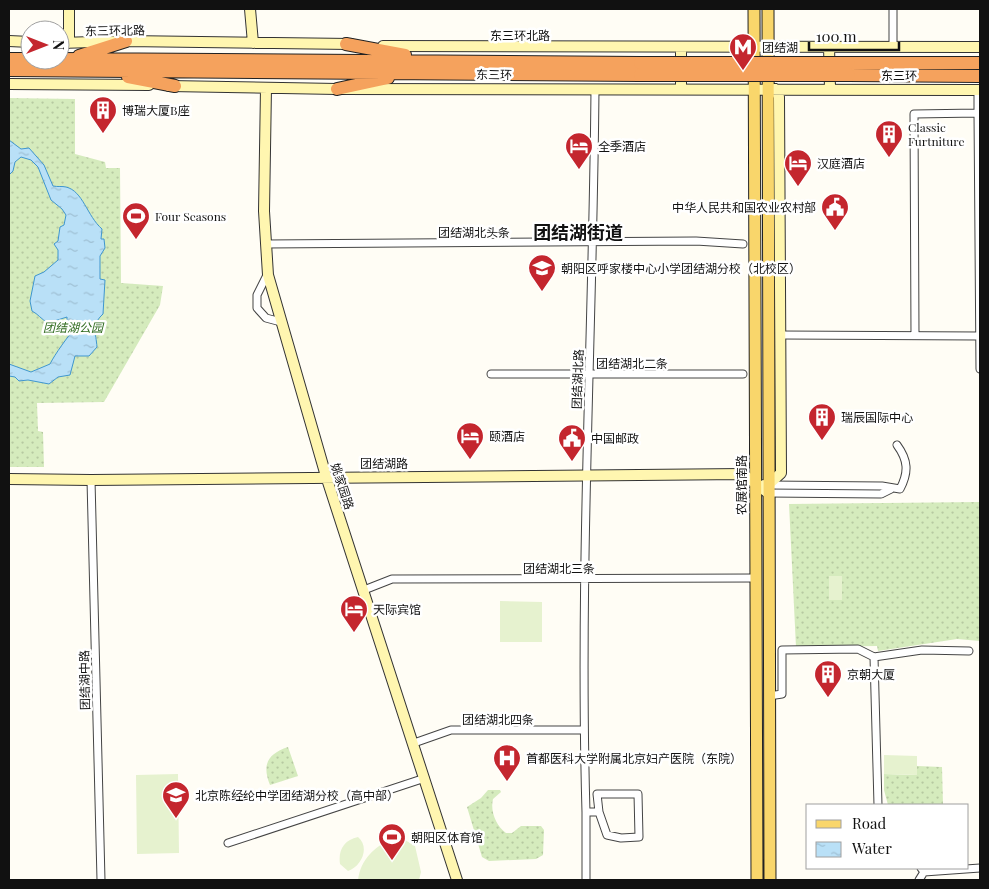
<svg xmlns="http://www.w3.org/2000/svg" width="989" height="889" font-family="'Playfair Display','Noto Sans SC',serif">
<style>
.grass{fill:url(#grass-dots)}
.pitch{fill:#e6f2cf}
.water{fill:url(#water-ripples);stroke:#3f96cf}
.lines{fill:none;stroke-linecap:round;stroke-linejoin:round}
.street-casing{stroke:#444;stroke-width:9}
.secondary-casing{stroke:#333;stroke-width:12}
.primary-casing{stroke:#222;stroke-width:13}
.highway-casing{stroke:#222;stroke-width:14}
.street{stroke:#fff;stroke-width:7}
.secondary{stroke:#fff6b0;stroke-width:10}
.primary{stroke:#f9d66b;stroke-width:11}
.highway{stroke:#f5a25d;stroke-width:12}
.highway-bridge-casing{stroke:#222;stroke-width:14;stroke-linecap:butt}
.highway-bridge{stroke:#f5a25d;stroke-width:12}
.labels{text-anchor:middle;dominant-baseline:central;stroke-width:5;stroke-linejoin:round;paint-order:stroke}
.street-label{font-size:12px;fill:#111;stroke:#fff}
.poi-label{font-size:12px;fill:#111;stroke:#fff;text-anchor:start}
.park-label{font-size:12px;font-style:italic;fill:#2f6b1f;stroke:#fff}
.district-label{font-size:18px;font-weight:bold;fill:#111;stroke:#fff}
</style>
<defs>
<pattern id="grass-dots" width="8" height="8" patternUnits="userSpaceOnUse" patternTransform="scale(1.25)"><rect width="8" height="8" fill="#d5ebbd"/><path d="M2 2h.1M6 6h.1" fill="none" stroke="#b6c8a1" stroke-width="1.8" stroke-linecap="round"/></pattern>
<pattern id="water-ripples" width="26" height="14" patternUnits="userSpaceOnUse" patternTransform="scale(1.25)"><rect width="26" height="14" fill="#b9e0f7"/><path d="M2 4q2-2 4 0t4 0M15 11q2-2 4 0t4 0" fill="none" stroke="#9ebfd3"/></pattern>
</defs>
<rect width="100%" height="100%" fill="#fffdf5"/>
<!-- grass -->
<path class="grass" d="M9,98L75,99V154L105,162L106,168H120L121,283L163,286L160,305L104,402L37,403L38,431L43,432L44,467H9Z
M980,502V641L957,639L878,651L877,646L796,647L789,504Z
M288,747L298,776L270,785C262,765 267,754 288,747Z
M917,766L942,767L943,805H888L884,790V774L916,775Z
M488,790H500L501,792L493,799C490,811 496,826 506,833H512L521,826H541L544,830L543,855L536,859L489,861L482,857L467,807L481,798Z"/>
<!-- pitch -->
<path class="pitch" d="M829,576H842V600H829Z
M500,601L542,602V642H500Z
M884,755L917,756V775L884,774Z
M178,774L179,853L137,854L136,775Z
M358,837C370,847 362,866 348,871L340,864C338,850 344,840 358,837Z
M392,839L405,840L415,846L421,872L419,880H358C361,859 374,847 392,839Z"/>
<!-- water -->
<path class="water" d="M9,140L21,149L29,148L44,165L53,186C58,187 62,186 66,187C83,191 87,216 102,229L101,239H104L105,248L100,256V279L105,280L103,314C91,325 96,333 97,347L89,356H75L70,375L58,377L49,384L28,380L19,381L15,377L9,376V364L31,372L50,364C55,354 68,336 76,327L75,321L67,325V317L48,323C41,319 38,314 32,311L30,301L35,276L44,272L58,260V250L54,244L58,241L60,227L64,225L66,215L62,209L51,200L38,167L31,160L21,157L15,162L13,171L9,175Z"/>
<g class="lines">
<!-- street casing -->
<g class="street-casing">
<path id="street" d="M893,9V47
M595,89C593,330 579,571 586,812H599L607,835L621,838L639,837L638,794H597L599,812
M978,113V90
M266,244L696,241L743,244
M268,273L257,295V308L266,318L281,322
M781,335L979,336
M915,335L914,114L978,113L980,369
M491,374H743
M91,480L101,880
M768,485L882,486L900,489C909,472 908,460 897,445
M768,493L881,494L891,489
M364,590L392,579L755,578
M769,696L782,694V650L858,649L874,657
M414,743L451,730H584
M878,805L874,657L922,650L969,651
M228,843L425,778
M924,872L980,868
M586,880V812
M919,880L924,872L921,868"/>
</g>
<!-- secondary casing -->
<g class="secondary-casing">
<path id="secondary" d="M250,9L253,43
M9,41L30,42
M60,43L126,41L351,44
M69,43V9
M383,46L980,47
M829,46L830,89
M681,47V89
M9,84L149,85
M169,86L337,89L980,90
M266,88L264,211L268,275L326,476L457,880
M9,479L91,480L743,474L768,493
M764,485H768L781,473L779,97L775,89"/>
</g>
<!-- primary casing -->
<g class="primary-casing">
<path id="primary" d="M754,9L757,880
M768,9L770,880"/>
</g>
<!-- highway casing -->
<g class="highway-casing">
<path id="highway" d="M346,44L405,55
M79,56L126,41
M9,59H30
M60,59L640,63
M849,63H980
M9,70L640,75
M849,75L980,76
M128,77L175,86
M337,89L388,78"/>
</g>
<!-- street -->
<use href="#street" class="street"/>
<!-- secondary -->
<use href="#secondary" class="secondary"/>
<!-- primary -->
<use href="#primary" class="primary"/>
<!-- highway -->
<use href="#highway" class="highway"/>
<!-- highway-bridge casing -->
<g class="highway-bridge-casing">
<path id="highway-bridge" d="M640,63H849
M640,75H849"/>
</g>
<!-- highway-bridge -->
<use href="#highway-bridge" class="highway-bridge"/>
</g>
<!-- icons -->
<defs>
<g id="metro-pin" transform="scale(1.4375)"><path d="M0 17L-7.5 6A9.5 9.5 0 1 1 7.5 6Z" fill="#c4262e" stroke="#fff"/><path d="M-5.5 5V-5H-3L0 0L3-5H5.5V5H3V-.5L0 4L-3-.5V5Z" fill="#fff"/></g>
<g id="building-pin" transform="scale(1.4375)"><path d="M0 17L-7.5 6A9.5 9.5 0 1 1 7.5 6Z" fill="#c4262e" stroke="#fff"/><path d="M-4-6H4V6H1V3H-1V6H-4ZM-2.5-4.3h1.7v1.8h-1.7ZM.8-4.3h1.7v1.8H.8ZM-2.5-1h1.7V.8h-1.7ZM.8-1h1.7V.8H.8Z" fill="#fff"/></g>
<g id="hotel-pin" transform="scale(1.4375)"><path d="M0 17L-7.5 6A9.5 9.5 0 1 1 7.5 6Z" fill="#c4262e" stroke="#fff"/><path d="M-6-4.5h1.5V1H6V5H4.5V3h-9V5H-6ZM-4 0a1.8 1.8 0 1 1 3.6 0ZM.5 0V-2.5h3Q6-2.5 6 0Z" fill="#fff"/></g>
<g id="civic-pin" transform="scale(1.4375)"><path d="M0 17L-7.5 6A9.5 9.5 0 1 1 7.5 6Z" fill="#c4262e" stroke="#fff"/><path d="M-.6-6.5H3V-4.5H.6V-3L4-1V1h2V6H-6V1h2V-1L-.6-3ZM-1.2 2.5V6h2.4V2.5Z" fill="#fff"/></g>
<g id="stadium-pin" transform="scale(1.4375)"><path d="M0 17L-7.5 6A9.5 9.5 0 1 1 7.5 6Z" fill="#c4262e" stroke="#fff"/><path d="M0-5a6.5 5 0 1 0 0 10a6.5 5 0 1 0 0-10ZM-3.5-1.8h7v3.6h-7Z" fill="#fff"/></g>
<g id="school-pin" transform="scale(1.4375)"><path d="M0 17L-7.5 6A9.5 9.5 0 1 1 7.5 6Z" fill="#c4262e" stroke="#fff"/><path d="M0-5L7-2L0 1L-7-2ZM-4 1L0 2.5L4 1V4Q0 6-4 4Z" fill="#fff"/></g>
<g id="hospital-pin" transform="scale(1.4375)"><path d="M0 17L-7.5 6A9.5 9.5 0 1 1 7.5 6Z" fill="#c4262e" stroke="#fff"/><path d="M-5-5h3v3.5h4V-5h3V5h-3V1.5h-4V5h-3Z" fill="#fff"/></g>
</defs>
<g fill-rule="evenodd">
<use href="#metro-pin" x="743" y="47"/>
<use href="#building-pin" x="103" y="110"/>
<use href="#building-pin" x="889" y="134"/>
<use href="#hotel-pin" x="579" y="146"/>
<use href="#hotel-pin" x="798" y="163"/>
<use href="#civic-pin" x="835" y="207"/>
<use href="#stadium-pin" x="136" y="216"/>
<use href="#school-pin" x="542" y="268"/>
<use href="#building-pin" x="822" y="417"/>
<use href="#hotel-pin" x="470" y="436"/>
<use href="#civic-pin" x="572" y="438"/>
<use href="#hotel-pin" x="354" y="609"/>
<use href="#building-pin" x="828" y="674"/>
<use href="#hospital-pin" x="507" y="758"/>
<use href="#school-pin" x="176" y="795"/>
<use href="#stadium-pin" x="392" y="837"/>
</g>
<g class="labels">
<!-- street labels -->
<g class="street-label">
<text transform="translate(115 30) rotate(-1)">东三环北路</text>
<text x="520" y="35">东三环北路</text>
<text transform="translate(494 74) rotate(1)">东三环</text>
<text x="899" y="75">东三环</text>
<text x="474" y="232">团结湖北头条</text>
<text x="632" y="363">团结湖北二条</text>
<text transform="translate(577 379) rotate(-88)">团结湖北路</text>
<text x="384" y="463">团结湖路</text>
<text transform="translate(741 485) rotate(-90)">农展馆南路</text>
<text transform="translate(343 486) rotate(72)">姚家园路</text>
<text x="559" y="568">团结湖北三条</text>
<text transform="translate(84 680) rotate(-91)">团结湖中路</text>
<text x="498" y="719">团结湖北四条</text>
</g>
<!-- poi labels -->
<g class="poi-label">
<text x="762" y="47">团结湖</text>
<text x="122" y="110">博瑞大厦B座</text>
<text x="908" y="127">Classic<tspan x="908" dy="14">Furtniture</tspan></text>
<text x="598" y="146">全季酒店</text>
<text x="817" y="163">汉庭酒店</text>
<text x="816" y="207" text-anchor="end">中华人民共和国农业农村部</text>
<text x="155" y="216">Four Seasons</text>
<text x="561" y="268">朝阳区呼家楼中心小学团结湖分校（北校区）</text>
<text x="841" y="417">瑞辰国际中心</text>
<text x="489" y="436">颐酒店</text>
<text x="591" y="438">中国邮政</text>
<text x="373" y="609">天际宾馆</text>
<text x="847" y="674">京朝大厦</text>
<text x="526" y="758">首都医科大学附属北京妇产医院（东院）</text>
<text x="195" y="795">北京陈经纶中学团结湖分校（高中部）</text>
<text x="411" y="837">朝阳区体育馆</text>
</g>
<!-- park labels -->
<g class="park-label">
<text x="73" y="327">团结湖公园</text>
</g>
<!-- district labels -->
<g class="district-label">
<text x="578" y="232">团结湖街道</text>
</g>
</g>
<!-- border -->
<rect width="989" height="889" fill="none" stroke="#111111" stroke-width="20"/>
<!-- legend -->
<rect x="806" y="804" width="162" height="65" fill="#ffffff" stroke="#a0a0a0"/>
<rect x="816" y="820" width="25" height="8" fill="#f9d66b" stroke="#a0a0a0"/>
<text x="852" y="829" font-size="15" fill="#111111">Road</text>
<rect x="816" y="842" width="25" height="15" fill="url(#water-ripples)" stroke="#a0a0a0"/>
<text x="852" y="854" font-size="15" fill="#111111">Water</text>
<!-- north arrow -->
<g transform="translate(45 45) rotate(90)"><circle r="24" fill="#ffffff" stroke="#a0a0a0"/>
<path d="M0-4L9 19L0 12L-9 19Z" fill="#c4262e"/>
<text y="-8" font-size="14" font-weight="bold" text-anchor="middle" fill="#111111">N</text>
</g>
<!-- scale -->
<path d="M809 42v8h90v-8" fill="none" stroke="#111111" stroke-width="2.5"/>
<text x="816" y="42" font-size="15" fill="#111111" stroke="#ffffff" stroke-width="4" paint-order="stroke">100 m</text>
</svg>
